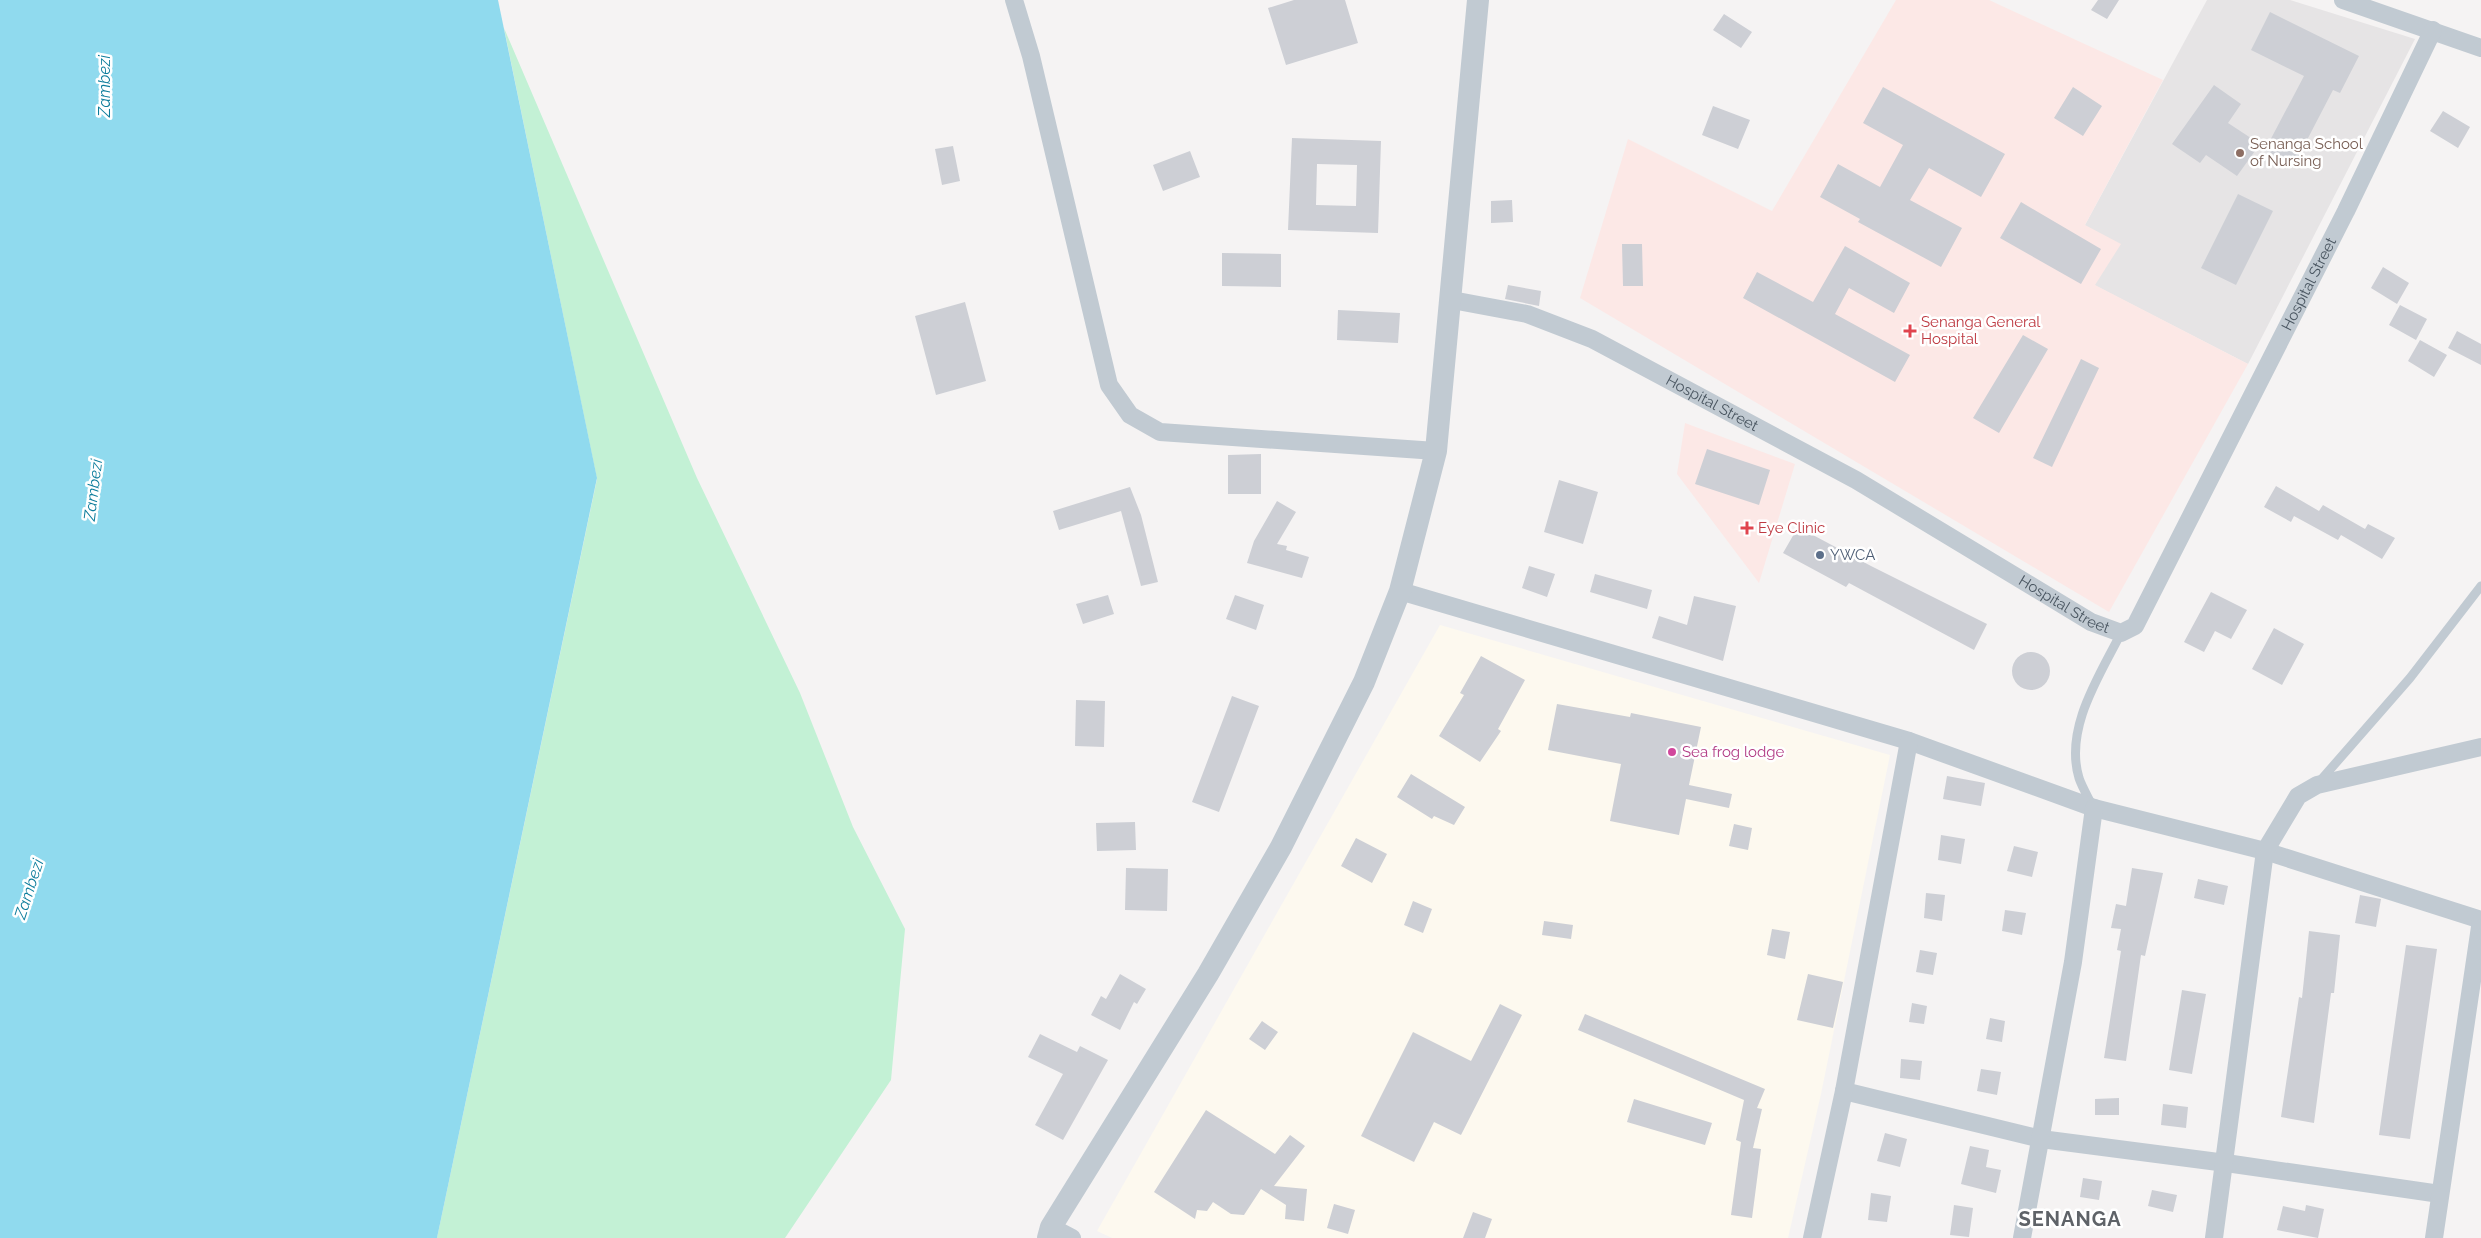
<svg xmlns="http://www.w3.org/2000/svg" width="2481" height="1238" font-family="Raleway,sans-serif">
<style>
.commercial{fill:#fdf9ef}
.education{fill:#e6e4e5}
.medical{fill:#fce8e6}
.green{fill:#c3f1d5}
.water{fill:#90daee}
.building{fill:#cdcfd5;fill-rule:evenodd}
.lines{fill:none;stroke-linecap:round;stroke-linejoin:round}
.service{stroke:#c1cad2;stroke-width:9}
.minor{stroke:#c1cad2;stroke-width:18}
.tertiary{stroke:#c1cad2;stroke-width:22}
.education-dot{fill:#8d6e63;stroke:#fff;stroke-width:2}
.health-dot{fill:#e0444e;stroke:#fff;stroke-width:2}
.service-dot{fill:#5c6f8a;stroke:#fff;stroke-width:2}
.hotel-dot{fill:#d1479c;stroke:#fff;stroke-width:2}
.labels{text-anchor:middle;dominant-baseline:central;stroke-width:5;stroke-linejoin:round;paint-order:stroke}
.education-label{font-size:15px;fill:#785e54;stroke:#fff;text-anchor:start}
.street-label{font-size:15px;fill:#4a5661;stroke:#fff}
.health-label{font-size:15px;fill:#be3a42;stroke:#fff;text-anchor:start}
.service-label{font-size:15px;fill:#4e5e75;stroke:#fff;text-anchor:start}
.hotel-label{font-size:15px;fill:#b23c85;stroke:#fff;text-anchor:start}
.water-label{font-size:16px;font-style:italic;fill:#0c7c9b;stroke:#fff}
.district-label{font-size:20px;font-weight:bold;letter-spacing:1px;fill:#5f6368;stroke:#fff}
</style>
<rect width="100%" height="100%" fill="#f5f3f3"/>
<!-- commercial -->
<path class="commercial" d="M1440,625L1890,755L1821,1094L1788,1238H1112L1097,1231Z"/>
<!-- education -->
<path class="education" d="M2207,0H2290L2415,39L2248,364L2094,285L2085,225Z"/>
<!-- medical -->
<path class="medical" d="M1896,0H1989L2163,80L2085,225L2121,244L2095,285L2248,364L2109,612L1580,298L1628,139L1772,211Z
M1685,423L1795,464L1759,583L1677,474Z"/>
<!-- green -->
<path class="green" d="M504,28L697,478L800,693L853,827L905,929L891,1080L785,1238H437L597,479Z"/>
<!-- water -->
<path class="water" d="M0,0H498L597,478L437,1238H0Z"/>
<!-- building -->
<path class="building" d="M1294,0H1345L1358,43L1286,65L1268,8Z
M2098,0H2119L2107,19L2091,10Z
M2270,12L2359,56L2340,93L2333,90L2294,165L2265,150L2304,76L2251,50Z
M1724,14L1752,32L1741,48L1713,30Z
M2214,85L2241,104L2228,123L2260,144L2237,176L2206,155L2200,163L2172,144Z
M1883,87L2005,154L1981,197L1929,168L1910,200L1962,228L1941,267L1858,222L1860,219L1820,197L1838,164L1880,187L1903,145L1863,123Z
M2073,87L2102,106L2083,136L2054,118Z
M1713,106L1750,120L1738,149L1702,135Z
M2443,111L2470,127L2458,148L2430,131Z
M1292,138L1381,141L1378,233L1288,230ZM1317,164L1357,165L1356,206L1316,205Z
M953,146L960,181L942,185L935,149Z
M1190,151L1200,177L1163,191L1153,165Z
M2238,194L2273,211L2236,285L2201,268Z
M1512,200L1513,222L1491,223V201Z
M2021,202L2101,249L2081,284L2000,238Z
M1622,244H1642L1643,286H1623Z
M1845,246L1910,283L1894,313L1849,288L1835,314L1910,355L1895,382L1743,298L1757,272L1813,302Z
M1222,253L1281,254V287L1222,286Z
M2383,267L2409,283L2397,304L2371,288Z
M1508,285L1541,291L1539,306L1505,299Z
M965,302L986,381L936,395L915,316Z
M2400,305L2427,319L2416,340L2389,325Z
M1338,310L1400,313L1398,343L1337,340Z
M2457,331L2481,344V365L2448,348Z
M2023,335L2048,349L1999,433L1973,418Z
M2420,340L2447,355L2434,377L2408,361Z
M2081,359L2099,368L2052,467L2033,458Z
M1707,449L1770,470L1759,505L1695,484Z
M1261,454V494H1228V455Z
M1559,480L1598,492L1583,544L1544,532Z
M2276,486L2319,511L2323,505L2365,529L2368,524L2395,538L2382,559L2341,535L2338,540L2294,516L2291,522L2264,507Z
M1130,487L1141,515L1158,582L1141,586L1121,511L1059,530L1053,511Z
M1277,501L1296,512L1277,544L1287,546L1286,550L1309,557L1302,578L1247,563L1254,541Z
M1798,527L1871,566L1987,624L1974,650L1849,583L1846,587L1783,553Z
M1529,566L1555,574L1547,597L1522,588Z
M1595,574L1652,590L1647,609L1590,592Z
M2211,592L2247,610L2231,639L2215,631L2204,652L2184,642Z
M1108,595L1114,614L1083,624L1076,604Z
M1235,595L1264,605L1256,630L1226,619Z
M1694,596L1736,606L1723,661L1652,638L1659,616L1687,625Z
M2274,628L2304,644L2282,685L2252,669Z
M2012 671a19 19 0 1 1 38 0a19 19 0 1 1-38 0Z
M1481,656L1525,680L1498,729L1501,731L1480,762L1439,736L1464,695L1460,693Z
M1232,696L1259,706L1219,812L1192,802Z
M1076,700L1105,701L1104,747L1075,746Z
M1557,704L1630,717L1631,713L1701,727L1689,785L1732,794L1729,808L1686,799L1679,835L1610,821L1621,764L1548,750Z
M1411,774L1465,807L1454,825L1434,816L1432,819L1397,797Z
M1947,776L1985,783L1981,806L1943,799Z
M1135,822L1136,850L1097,851L1096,823Z
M1734,824L1752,828L1748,850L1729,846Z
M1941,835L1965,839L1961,864L1938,860Z
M1356,838L1387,854L1372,883L1341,866Z
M2014,846L2038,852L2032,877L2007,871Z
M1126,868L1168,869L1167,911L1125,910Z
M2132,868L2163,873L2145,956L2141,955L2126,1061L2104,1058L2121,951L2117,950L2121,929L2111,928L2116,904L2126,906Z
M2198,879L2228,886L2224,905L2194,898Z
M1926,893L1945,895L1942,921L1924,918Z
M2360,895L2381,899L2376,927L2355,923Z
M1413,901L1432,909L1423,933L1404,925Z
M2005,910L2026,913L2022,935L2002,931Z
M1544,921L1573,925L1571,939L1542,935Z
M1772,929L1790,932L1785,959L1767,955Z
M2309,931L2340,935L2334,993H2331L2314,1123L2281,1117L2299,997L2302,998Z
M2406,945L2437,949L2410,1139L2379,1135Z
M1920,950L1937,953L1933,975L1916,972Z
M1120,974L1146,989L1137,1004L1134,1002L1120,1030L1091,1015L1101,996L1106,999Z
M1808,974L1843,982L1833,1028L1797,1020Z
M2182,990L2206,994L2192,1074L2169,1070Z
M1912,1003L1927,1006L1924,1024L1909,1022Z
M1500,1004L1522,1015L1461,1135L1434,1122L1414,1162L1361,1136L1413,1032L1471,1061Z
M1585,1014L1765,1089L1757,1108L1762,1109L1753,1148L1761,1149L1752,1218L1731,1215L1741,1142L1736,1140L1744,1100L1578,1030Z
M1990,1018L2005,1021L2002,1042L1986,1039Z
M1262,1021L1278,1032L1265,1050L1249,1039Z
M1040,1034L1077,1052L1080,1046L1108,1060L1063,1140L1035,1125L1063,1074L1028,1057Z
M1901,1059L1922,1061L1920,1080L1900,1078Z
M1981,1069L2001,1072L1997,1095L1977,1091Z
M2119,1098V1115H2095V1099Z
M1634,1099L1712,1123L1705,1145L1627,1122Z
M2163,1104L2188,1107L2186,1128L2161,1125Z
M1206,1110L1275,1154L1290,1135L1305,1146L1274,1186L1307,1189L1304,1221L1285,1219L1286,1205L1261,1189L1244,1215L1231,1214L1213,1202L1207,1211L1197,1210L1195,1219L1154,1192Z
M1885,1133L1907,1139L1900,1167L1877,1161Z
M1970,1146L1989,1150L1986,1167L2001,1170L1996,1193L1961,1184Z
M2083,1178L2102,1181L2099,1200L2080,1197Z
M2152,1190L2177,1195L2173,1212L2148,1206Z
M1871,1193L1891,1196L1887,1222L1868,1220Z
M1334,1204L1355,1210L1348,1234L1327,1228Z
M1954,1205L1973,1208L1969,1237L1950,1235Z
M2306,1205L2324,1209L2318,1238L2277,1230L2283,1206L2305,1211Z
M1473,1212L1492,1219L1485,1238H1463Z"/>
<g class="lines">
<!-- service -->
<path class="service" d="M2320,781L2410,678L2481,586
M2092,805C2088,797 2082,787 2079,778C2064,728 2100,675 2121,633"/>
<!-- minor -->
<g class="minor">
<path d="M1014,0L1031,56L1109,385L1130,415L1160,432L1436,451"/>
<path d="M2343,0L2481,48"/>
<path id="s1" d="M1452,300L1527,314L1592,339L1856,480L2091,622L2121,633L2135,626L2346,211L2433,30"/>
<path d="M1400,591L1909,741L2094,808L2265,851L2481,920"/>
<path d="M1844,1091L2041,1139L2226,1163L2440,1194"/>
<path d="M1051,1227L1072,1238"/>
<path d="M1812,1238L1844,1091L1909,741"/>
<path d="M2022,1238L2073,962L2094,808"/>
<path d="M2214,1238L2265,851L2298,796L2317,785L2481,747"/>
<path d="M2434,1238L2481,920"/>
</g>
<!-- tertiary -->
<path class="tertiary" d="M1048,1238L1051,1227L1208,974L1281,847L1364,682L1400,591L1436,451L1478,0"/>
</g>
<!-- markers -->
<circle class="education-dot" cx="2240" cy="153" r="5"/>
<g class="health-dot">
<path d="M1907.5 323.5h5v5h5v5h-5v5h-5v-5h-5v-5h5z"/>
<path d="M1744.5 520.5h5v5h5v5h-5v5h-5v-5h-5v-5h5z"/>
</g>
<circle class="service-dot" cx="1820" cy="555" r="5"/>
<circle class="hotel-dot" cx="1672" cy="752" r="5"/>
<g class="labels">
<!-- education labels -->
<g class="education-label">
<text x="2250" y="144">Senanga School<tspan x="2250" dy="17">of Nursing</tspan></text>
</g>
<!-- street labels -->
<g class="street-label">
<text stroke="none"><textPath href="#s1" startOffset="1151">Hospital Street</textPath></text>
<text stroke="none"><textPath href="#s1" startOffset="282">Hospital Street</textPath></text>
<text stroke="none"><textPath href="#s1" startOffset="688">Hospital Street</textPath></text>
</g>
<!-- health labels -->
<g class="health-label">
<text x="1921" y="322">Senanga General<tspan x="1921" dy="17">Hospital</tspan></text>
<text x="1758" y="528">Eye Clinic</text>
</g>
<!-- service labels -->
<g class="service-label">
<text x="1830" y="555">YWCA</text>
</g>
<!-- hotel labels -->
<g class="hotel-label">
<text x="1682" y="752">Sea frog lodge</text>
</g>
<!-- water labels -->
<g class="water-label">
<text transform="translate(104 86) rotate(-90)">Zambezi</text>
<text transform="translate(93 490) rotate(-83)">Zambezi</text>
<text transform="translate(29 889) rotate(-72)">Zambezi</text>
</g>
<!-- district labels -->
<g class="district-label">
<text x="2070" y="1219">SENANGA</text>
</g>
</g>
</svg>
